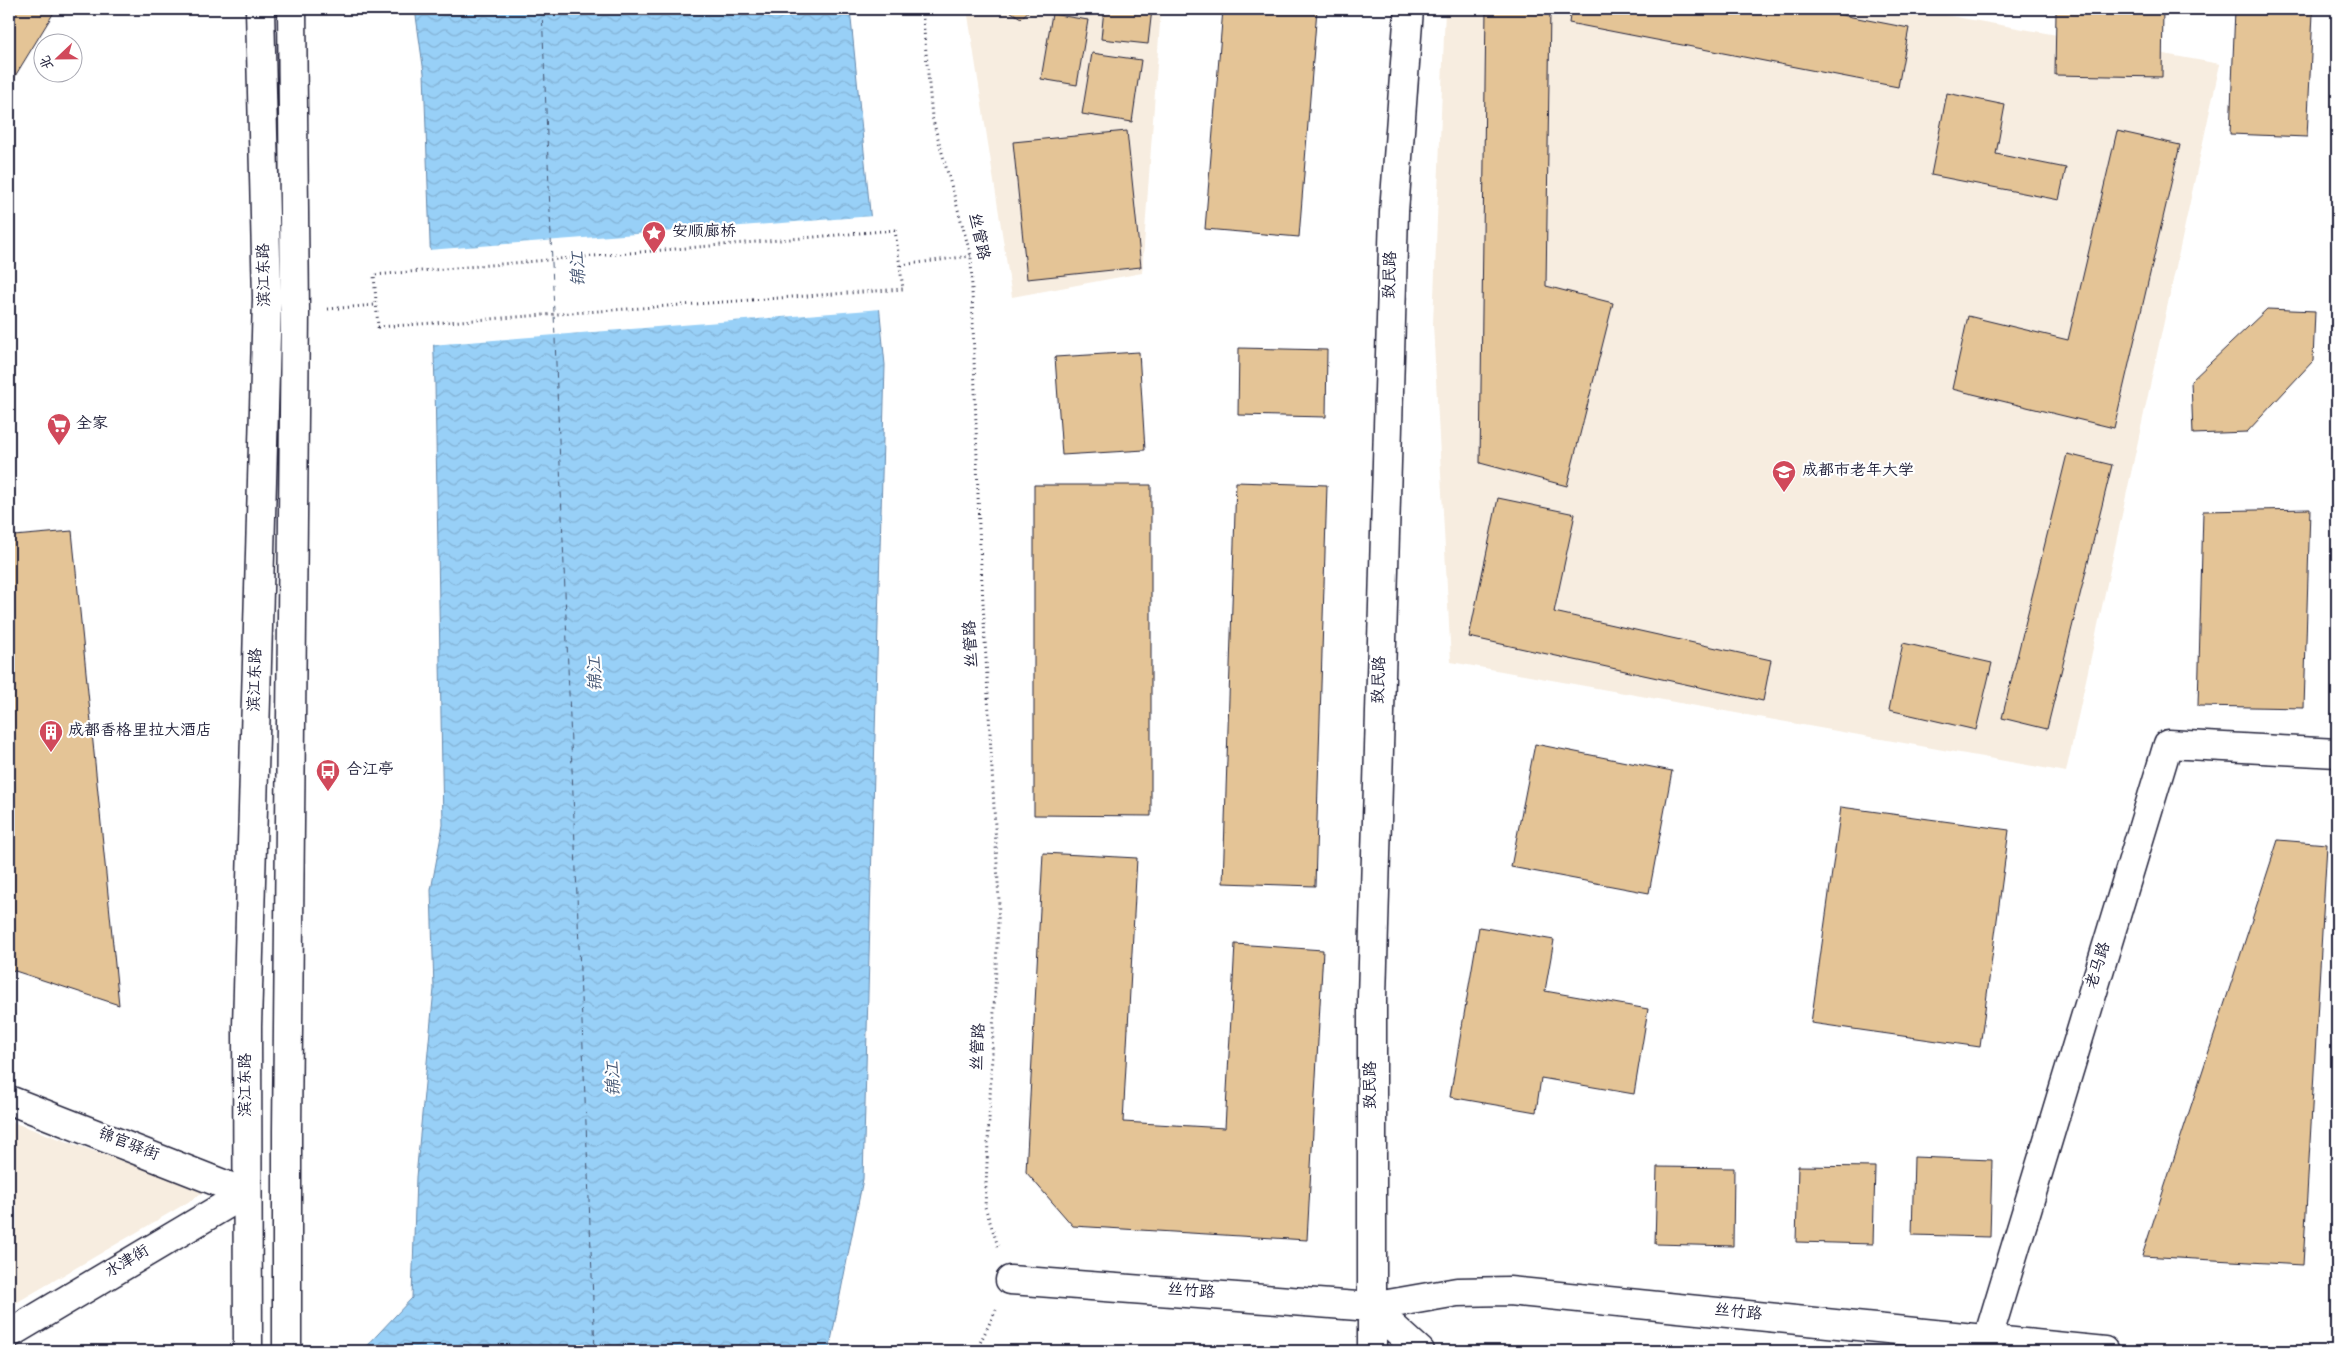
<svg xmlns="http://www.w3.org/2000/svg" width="2346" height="1360" font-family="'Gochi Hand','LXGW WenKai TC',sans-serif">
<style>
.built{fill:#f7ede0}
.water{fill:url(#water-waves);stroke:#698aac}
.pier{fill:#fff}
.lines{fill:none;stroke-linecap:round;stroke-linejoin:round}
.ferry{stroke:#455673;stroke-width:1;stroke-dasharray:6 5;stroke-linecap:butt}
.building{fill:#e4c496;stroke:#22223b}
.minor-casing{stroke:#22223b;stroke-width:31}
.major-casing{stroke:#22223b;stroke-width:31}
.path{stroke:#22223b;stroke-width:3;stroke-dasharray:1 4;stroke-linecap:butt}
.minor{stroke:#fff;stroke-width:28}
.major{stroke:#fff;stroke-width:28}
.labels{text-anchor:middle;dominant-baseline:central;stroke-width:4.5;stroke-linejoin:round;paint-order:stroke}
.poi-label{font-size:16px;fill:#22223b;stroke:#fff;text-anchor:start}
.street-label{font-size:16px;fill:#22223b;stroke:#fff}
.water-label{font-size:18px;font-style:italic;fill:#455673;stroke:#fff}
</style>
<defs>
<pattern id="water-waves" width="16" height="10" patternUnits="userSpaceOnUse" patternTransform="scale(1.25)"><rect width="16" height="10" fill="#98d0f7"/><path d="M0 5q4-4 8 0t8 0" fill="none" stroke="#83b2d5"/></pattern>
</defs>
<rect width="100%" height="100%" fill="#fff"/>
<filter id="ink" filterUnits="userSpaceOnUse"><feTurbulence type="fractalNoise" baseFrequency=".02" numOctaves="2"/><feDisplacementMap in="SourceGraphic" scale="10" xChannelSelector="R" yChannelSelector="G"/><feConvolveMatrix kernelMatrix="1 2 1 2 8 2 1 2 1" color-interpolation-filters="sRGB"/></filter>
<g filter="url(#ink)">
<!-- built -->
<path class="built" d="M967,9H1161L1142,273L1012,297Z
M1445,9H1911L2220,64L2066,772L1451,662L1433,324Z
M9,1121L207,1191L9,1307Z"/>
<!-- water -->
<path class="water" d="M415,9H850L885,365L863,1179L829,1351H362L412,1298L416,1177L434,989L431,890L443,825L435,384L424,73Z"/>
<!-- pier -->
<path class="pier" d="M873,216L882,309L431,345L428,250Z"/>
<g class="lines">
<!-- ferry -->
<path class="ferry" d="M542,9L595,1351"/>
</g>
<!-- building -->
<path class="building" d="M9,9H56L9,86Z
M1006,9H1031L1021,18Z
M1104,9H1152L1148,44L1101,39Z
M1223,9H1317L1299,237L1205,229Z
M1486,9H1550L1546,286L1613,303L1567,486L1480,463Z
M1571,9H1811L1909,28L1898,87L1569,23Z
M1996,9H2163L2162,77L2055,75L2056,11Z
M2235,9L2313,13L2307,137L2230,134Z
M1052,14L1088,20L1077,85L1041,79Z
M1092,53L1141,60L1132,122L1082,114Z
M1947,93L2005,105L1996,154L2066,168L2059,200L1931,175Z
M1127,131L1141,267L1027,279L1013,142Z
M2117,131L2180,145L2114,428L1952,389L1968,316L2068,340Z
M2267,309L2315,311L2313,361L2247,432L2193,434L2191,381Z
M1239,348L1327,350L1326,417L1238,415Z
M1139,352L1145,450L1062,455L1055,357Z
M2067,454L2112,465L2047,729L2002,718Z
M1236,482L1327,485L1315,886L1223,883Z
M1034,485H1151V816L1034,815Z
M1498,498L1575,514L1554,612L1771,660L1763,701L1469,637Z
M2310,509L2304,708L2198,706L2203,511Z
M72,531L119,1005L9,969V533L14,536Z
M1903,643L1992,663L1976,730L1889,710Z
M1535,744L1672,771L1649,893L1511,867Z
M1841,807L2009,830L1980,1047L1811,1023Z
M2278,840L2327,844L2303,1265L2142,1256Z
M1043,853L1137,858L1123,1122L1225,1128L1235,944L1323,950L1307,1240L1073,1226L1026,1172Z
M1479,927L1554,940L1545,991L1648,1009L1634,1094L1541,1078L1536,1112L1450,1097Z
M1914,1157L1992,1160L1990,1237L1912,1235Z
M1798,1166L1875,1167L1873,1244L1796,1242Z
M1657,1167L1734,1168L1733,1246L1655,1244Z"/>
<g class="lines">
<!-- minor casing -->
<g class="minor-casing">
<path id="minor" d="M9,1100L246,1193
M1010,1280L1371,1307L1457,1292L1509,1291L2105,1351
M1371,1307L1420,1351
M9,1334L246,1193
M1372,1351V998L1394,212L1409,9
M1984,1351L2168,744L2337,753"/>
</g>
<!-- major casing -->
<g class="major-casing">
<path id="major" d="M248,1351L247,1026L267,299L260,9
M287,1351V1130L295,312L292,9"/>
</g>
<!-- path -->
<path class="path" d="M922,9L932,117L971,256L979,528L999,901L985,1207L999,1249
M895,230L903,289L378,327L374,275Z
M901,265L971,256
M328,309L375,305
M976,1351L996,1310"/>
<!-- minor -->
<use href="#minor" class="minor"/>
<!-- major -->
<use href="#major" class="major"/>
</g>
</g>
<!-- icons -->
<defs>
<g id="sight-pin" transform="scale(1.25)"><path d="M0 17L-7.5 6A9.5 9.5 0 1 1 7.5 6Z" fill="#d1495b" stroke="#fff"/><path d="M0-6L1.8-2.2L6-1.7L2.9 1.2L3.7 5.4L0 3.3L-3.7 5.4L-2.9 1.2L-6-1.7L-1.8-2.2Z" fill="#fff"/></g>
<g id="supermarket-pin" transform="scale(1.25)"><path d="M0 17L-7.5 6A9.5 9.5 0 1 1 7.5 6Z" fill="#d1495b" stroke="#fff"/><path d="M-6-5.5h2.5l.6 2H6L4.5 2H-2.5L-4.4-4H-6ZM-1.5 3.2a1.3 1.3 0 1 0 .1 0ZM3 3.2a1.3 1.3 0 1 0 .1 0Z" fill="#fff"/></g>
<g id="university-pin" transform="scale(1.25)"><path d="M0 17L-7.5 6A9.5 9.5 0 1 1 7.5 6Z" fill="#d1495b" stroke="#fff"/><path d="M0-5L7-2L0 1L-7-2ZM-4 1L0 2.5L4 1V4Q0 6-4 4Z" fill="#fff"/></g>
<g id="building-pin" transform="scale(1.25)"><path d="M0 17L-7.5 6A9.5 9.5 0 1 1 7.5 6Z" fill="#d1495b" stroke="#fff"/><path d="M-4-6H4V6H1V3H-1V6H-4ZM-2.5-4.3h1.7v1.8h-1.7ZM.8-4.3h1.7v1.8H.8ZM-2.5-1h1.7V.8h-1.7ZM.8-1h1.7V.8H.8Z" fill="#fff"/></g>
<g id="bus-pin" transform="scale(1.25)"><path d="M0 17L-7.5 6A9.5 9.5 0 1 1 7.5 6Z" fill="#d1495b" stroke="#fff"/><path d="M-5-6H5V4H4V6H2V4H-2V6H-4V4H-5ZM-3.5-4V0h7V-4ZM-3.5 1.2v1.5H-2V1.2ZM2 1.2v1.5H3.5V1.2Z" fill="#fff"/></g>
</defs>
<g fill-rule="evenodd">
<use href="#sight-pin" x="654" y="233"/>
<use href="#supermarket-pin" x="59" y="425"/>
<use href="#university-pin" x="1784" y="472"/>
<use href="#building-pin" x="51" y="732"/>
<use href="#bus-pin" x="328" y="771"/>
</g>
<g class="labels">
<!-- poi labels -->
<g class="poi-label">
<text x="672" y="233">安顺廊桥</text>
<text x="76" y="425">全家</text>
<text x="1802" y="472">成都市老年大学</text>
<text x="68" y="732">成都香格里拉大酒店</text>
<text x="346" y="771">合江亭</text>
</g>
<!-- street labels -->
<g class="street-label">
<text transform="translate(977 237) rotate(78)">丝管路</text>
<text transform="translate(266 275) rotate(-91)">滨江东路</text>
<text transform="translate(1392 275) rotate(-88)">致民路</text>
<text transform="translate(973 644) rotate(-93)">丝管路</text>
<text transform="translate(257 680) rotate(-88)">滨江东路</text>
<text transform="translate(1381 680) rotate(-88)">致民路</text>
<text transform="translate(2100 966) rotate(-73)">老马路</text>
<text transform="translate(980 1047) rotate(-87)">丝管路</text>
<text transform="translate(247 1085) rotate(-90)">滨江东路</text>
<text transform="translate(1372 1085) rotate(-90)">致民路</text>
<text transform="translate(128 1146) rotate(21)">锦官驿街</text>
<text transform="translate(128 1263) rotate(-31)">水津街</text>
<text transform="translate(1191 1293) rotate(4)">丝竹路</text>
<text transform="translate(1738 1314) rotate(6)">丝竹路</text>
</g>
<!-- water labels -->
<g class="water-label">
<text transform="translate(580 269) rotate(-92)">锦江</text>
<text transform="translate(597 674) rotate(-92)">锦江</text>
<text transform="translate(615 1079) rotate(-92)">锦江</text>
</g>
</g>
<!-- margin -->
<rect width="2346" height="1360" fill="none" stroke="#fff" stroke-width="30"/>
<rect x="15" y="15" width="2316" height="1330" fill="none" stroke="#22223b" stroke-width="2" filter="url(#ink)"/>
<!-- north arrow -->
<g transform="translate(58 58) rotate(248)"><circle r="24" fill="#ffffff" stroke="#a7a7b1"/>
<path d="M0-4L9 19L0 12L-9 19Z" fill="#d1495b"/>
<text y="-8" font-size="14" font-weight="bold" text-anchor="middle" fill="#22223b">北</text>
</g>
</svg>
